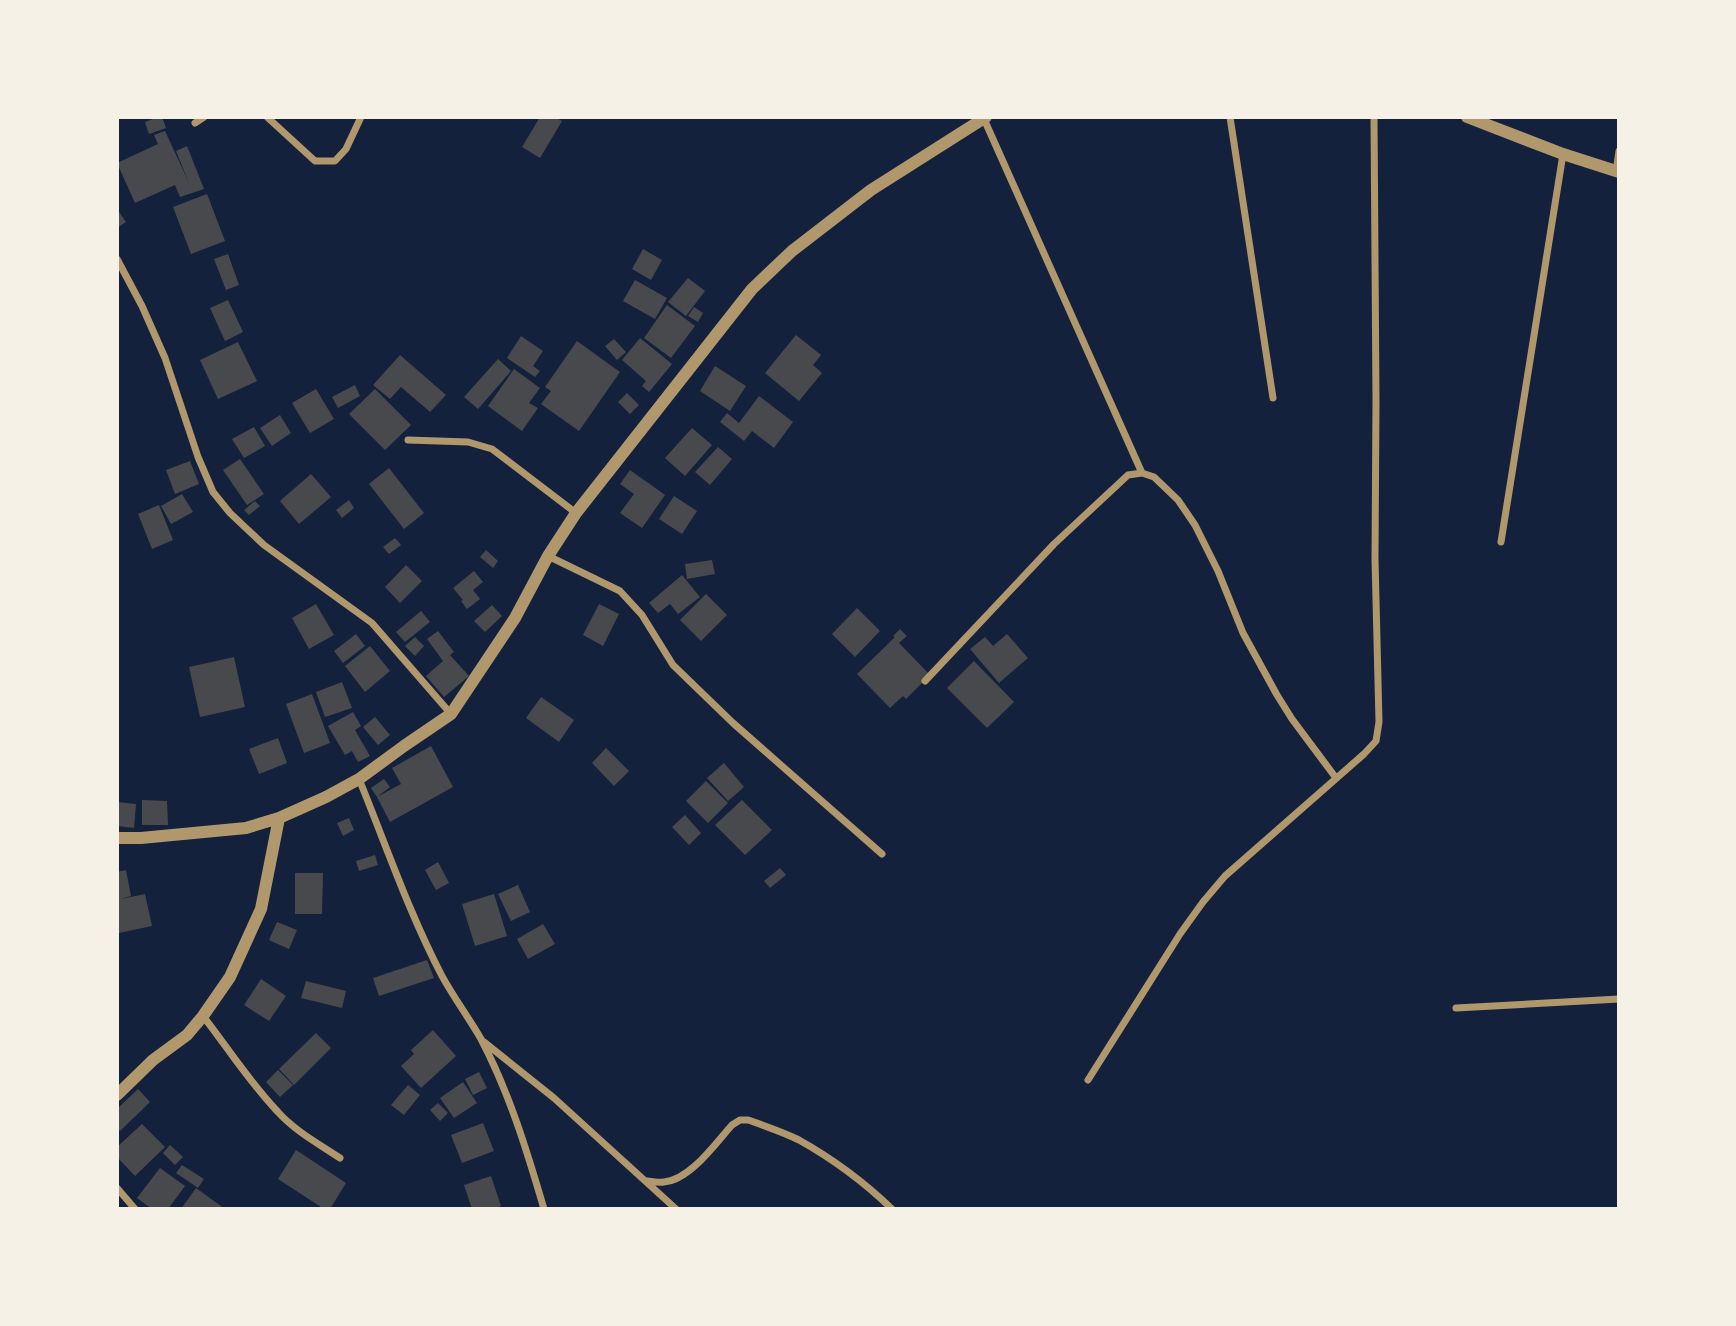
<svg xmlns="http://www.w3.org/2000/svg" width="1736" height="1326" font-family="Mulish,sans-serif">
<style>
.building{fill:#48494c}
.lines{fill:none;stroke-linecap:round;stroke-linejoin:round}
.minor{stroke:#b1986c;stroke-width:7}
.tertiary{stroke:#b1986c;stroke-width:12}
</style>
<rect width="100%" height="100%" fill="#14213d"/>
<!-- building -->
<path class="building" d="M158,117H162L166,128L149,134L145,122Z
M540,117H555L562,121L540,158L522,147Z
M165,131L189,183L176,151L187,146L204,189L180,197L175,185L135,203L117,163L158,144L154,135Z
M207,194L225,241L191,254L173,207Z
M117,209L126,222L117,228Z
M643,249L662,260L651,280L632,269Z
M228,254L239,285L226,290L214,259Z
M688,278L705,291L686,316L668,302Z
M635,280L667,298L655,319L623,301Z
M228,300L243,332L225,341L210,308Z
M667,305L695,326L671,358L644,338Z
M694,307L703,313L698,322L688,316Z
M796,335L821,355L813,365L822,373L799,401L765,373Z
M521,336L543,351L533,366L540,371L535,377L507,358Z
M640,338L672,364L649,392L642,386L646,381L622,360Z
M614,339L626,352L617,360L605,346Z
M577,341L620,372L579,431L541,404L551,391L545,387Z
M238,342L257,381L218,399L200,360Z
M400,355L446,395L430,412L401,387L390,399L373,385Z
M498,359L511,371L478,409L464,397Z
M715,366L746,386L730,411L700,391Z
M514,369L540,388L529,403L538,408L522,431L488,406Z
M355,385L360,396L338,408L332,397Z
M316,389L334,419L310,433L292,403Z
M375,389L411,425L385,450L349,414Z
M627,393L639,405L630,414L618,402Z
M759,396L793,422L774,448L752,431L744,441L720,422L727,413L739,423Z
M280,415L291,433L272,446L260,428Z
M254,427L265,446L244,458L232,439Z
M692,428L712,445L685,476L665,458Z
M718,447L732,459L710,485L695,472Z
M240,459L264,494L247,505L223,470Z
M190,461L199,484L175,494L166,470Z
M389,468L424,513L404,529L369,484Z
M630,470L665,495L642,528L620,513L634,494L620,484Z
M311,474L331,497L299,524L280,501Z
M182,494L193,512L171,524L161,506Z
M674,496L697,511L682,534L659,519Z
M349,500L354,508L342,518L336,510Z
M255,501L260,506L249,515L244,510Z
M159,505L173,540L152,549L138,514Z
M395,538L401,545L389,554L383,547Z
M486,550L498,561L493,568L480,557Z
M712,560L715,574L687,579L685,564Z
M406,565L422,581L400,603L385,587Z
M474,571L483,582L473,590L480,599L467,609L461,601L463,600L453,588Z
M682,575L700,597L678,614L670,604L658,613L649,603Z
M706,594L727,615L701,641L680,620Z
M316,604L334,635L309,649L292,618Z
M599,604L619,614L603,646L583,635Z
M492,605L502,616L485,632L474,621Z
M857,608L880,631L855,657L832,634Z
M421,611L430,622L405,642L396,632Z
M900,629L907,636L899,643L930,675L906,699L903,696L890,708L857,674L895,637L893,636Z
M438,631L454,652L450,655L469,676L444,697L426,676L443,661L427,639Z
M356,634L365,646L343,663L334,651Z
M1007,634L1028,658L999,683L970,649L985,637L993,646Z
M415,637L424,646L415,656L405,646Z
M370,646L390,671L365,692L345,666Z
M234,657L245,707L200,717L189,667Z
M974,661L1014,702L987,728L947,688Z
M342,682L352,708L325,717L316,692Z
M312,694L330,743L304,753L286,704Z
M541,697L574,720L559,742L526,718Z
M353,712L361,726L355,730L370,756L358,762L352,751L345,755L328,726Z
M375,717L390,735L378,745L363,727Z
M278,738L287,763L259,774L249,749Z
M431,746L453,787L390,822L377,797L401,784L392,768Z
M606,748L629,771L614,786L592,763Z
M724,763L744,787L728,801L707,778Z
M384,779L390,787L377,797L371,788Z
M706,781L728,803L708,823L686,801Z
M142,800L167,801L168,825H142Z
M742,800L772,830L745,855L715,825Z
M117,802L136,804L134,828L117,826Z
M685,815L701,833L689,845L672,827Z
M349,818L354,830L343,836L337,823Z
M375,855L378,865L359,871L356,861Z
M438,862L449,883L436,890L425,870Z
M780,868L786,875L770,888L764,881Z
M126,870L131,896L121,899L145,894L152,926L119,933L117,925V872Z
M295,873H323L322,914H295Z
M518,885L530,912L511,921L498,894Z
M494,894L507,936L475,946L462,904Z
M277,922L297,930L289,949L269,940Z
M543,924L555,944L528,959L517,939Z
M427,960L434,978L379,996L373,978Z
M261,979L286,996L269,1021L244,1005Z
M306,981L346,991L342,1008L301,998Z
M433,1030L456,1056L421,1088L401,1066L414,1054L411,1050Z
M316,1033L331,1048L294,1085L279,1069Z
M278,1070L293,1085L280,1097L266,1082Z
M479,1072L487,1088L473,1095L465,1079Z
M463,1082L477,1103L454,1118L440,1098Z
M408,1085L420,1095L404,1115L391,1105Z
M138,1089L150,1102L120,1131L117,1128V1109Z
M438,1103L448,1113L440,1121L430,1110Z
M483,1123L494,1151L462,1163L451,1135Z
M142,1124L165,1147L135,1176L117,1157V1147Z
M170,1145L183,1157L175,1165L163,1153Z
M296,1150L346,1183L330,1209H324L278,1179Z
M182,1165L204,1179L198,1188L176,1173Z
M160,1168L185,1186L168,1209H152L137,1198Z
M491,1176L501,1206L493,1209H472L464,1185Z
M196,1188L225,1209H181Z"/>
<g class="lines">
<!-- minor -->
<path class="minor" d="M267,117L315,161H335L346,149L361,117
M1230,117L1273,398
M984,119L1142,473
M195,123L204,117
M1616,172L1619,151
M117,259L142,306L165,358L198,457L213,492L230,513L264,545L372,623L451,714
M408,440L468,442L492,449L576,513
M1501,542L1563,154
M548,556L620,591L642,615L673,665L733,723L882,854
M925,681L1054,544L1128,475L1142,473L1154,477L1178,500L1195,525L1218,571L1243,633L1277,695L1292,719L1336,778
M359,779C386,845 409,913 442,976C454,998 469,1018 481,1039C509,1092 527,1151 544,1209
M1456,1008L1619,999
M203,1016C228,1048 250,1083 278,1112C295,1131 319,1144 340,1158
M484,1042L554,1098L676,1209
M1088,1080L1180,934L1203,902L1225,876L1364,754L1376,741L1379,722L1375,559L1376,401L1374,117
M647,1181C652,1181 658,1183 664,1182C690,1180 715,1144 732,1125L740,1120H748C765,1126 783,1132 799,1140C833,1159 864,1182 892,1209
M117,1188L135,1209"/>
<!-- tertiary -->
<path class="tertiary" d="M1467,117L1563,154L1619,172
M117,838H141L246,828L279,818L326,797L359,779L404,746L451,714L515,618L548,556L576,513L752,289L792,251L871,190L986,117
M117,1095L153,1060L187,1035L203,1016L230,977L261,909L279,818"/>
</g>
<!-- border -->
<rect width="1736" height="1326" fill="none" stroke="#f6f1e7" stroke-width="238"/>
</svg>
